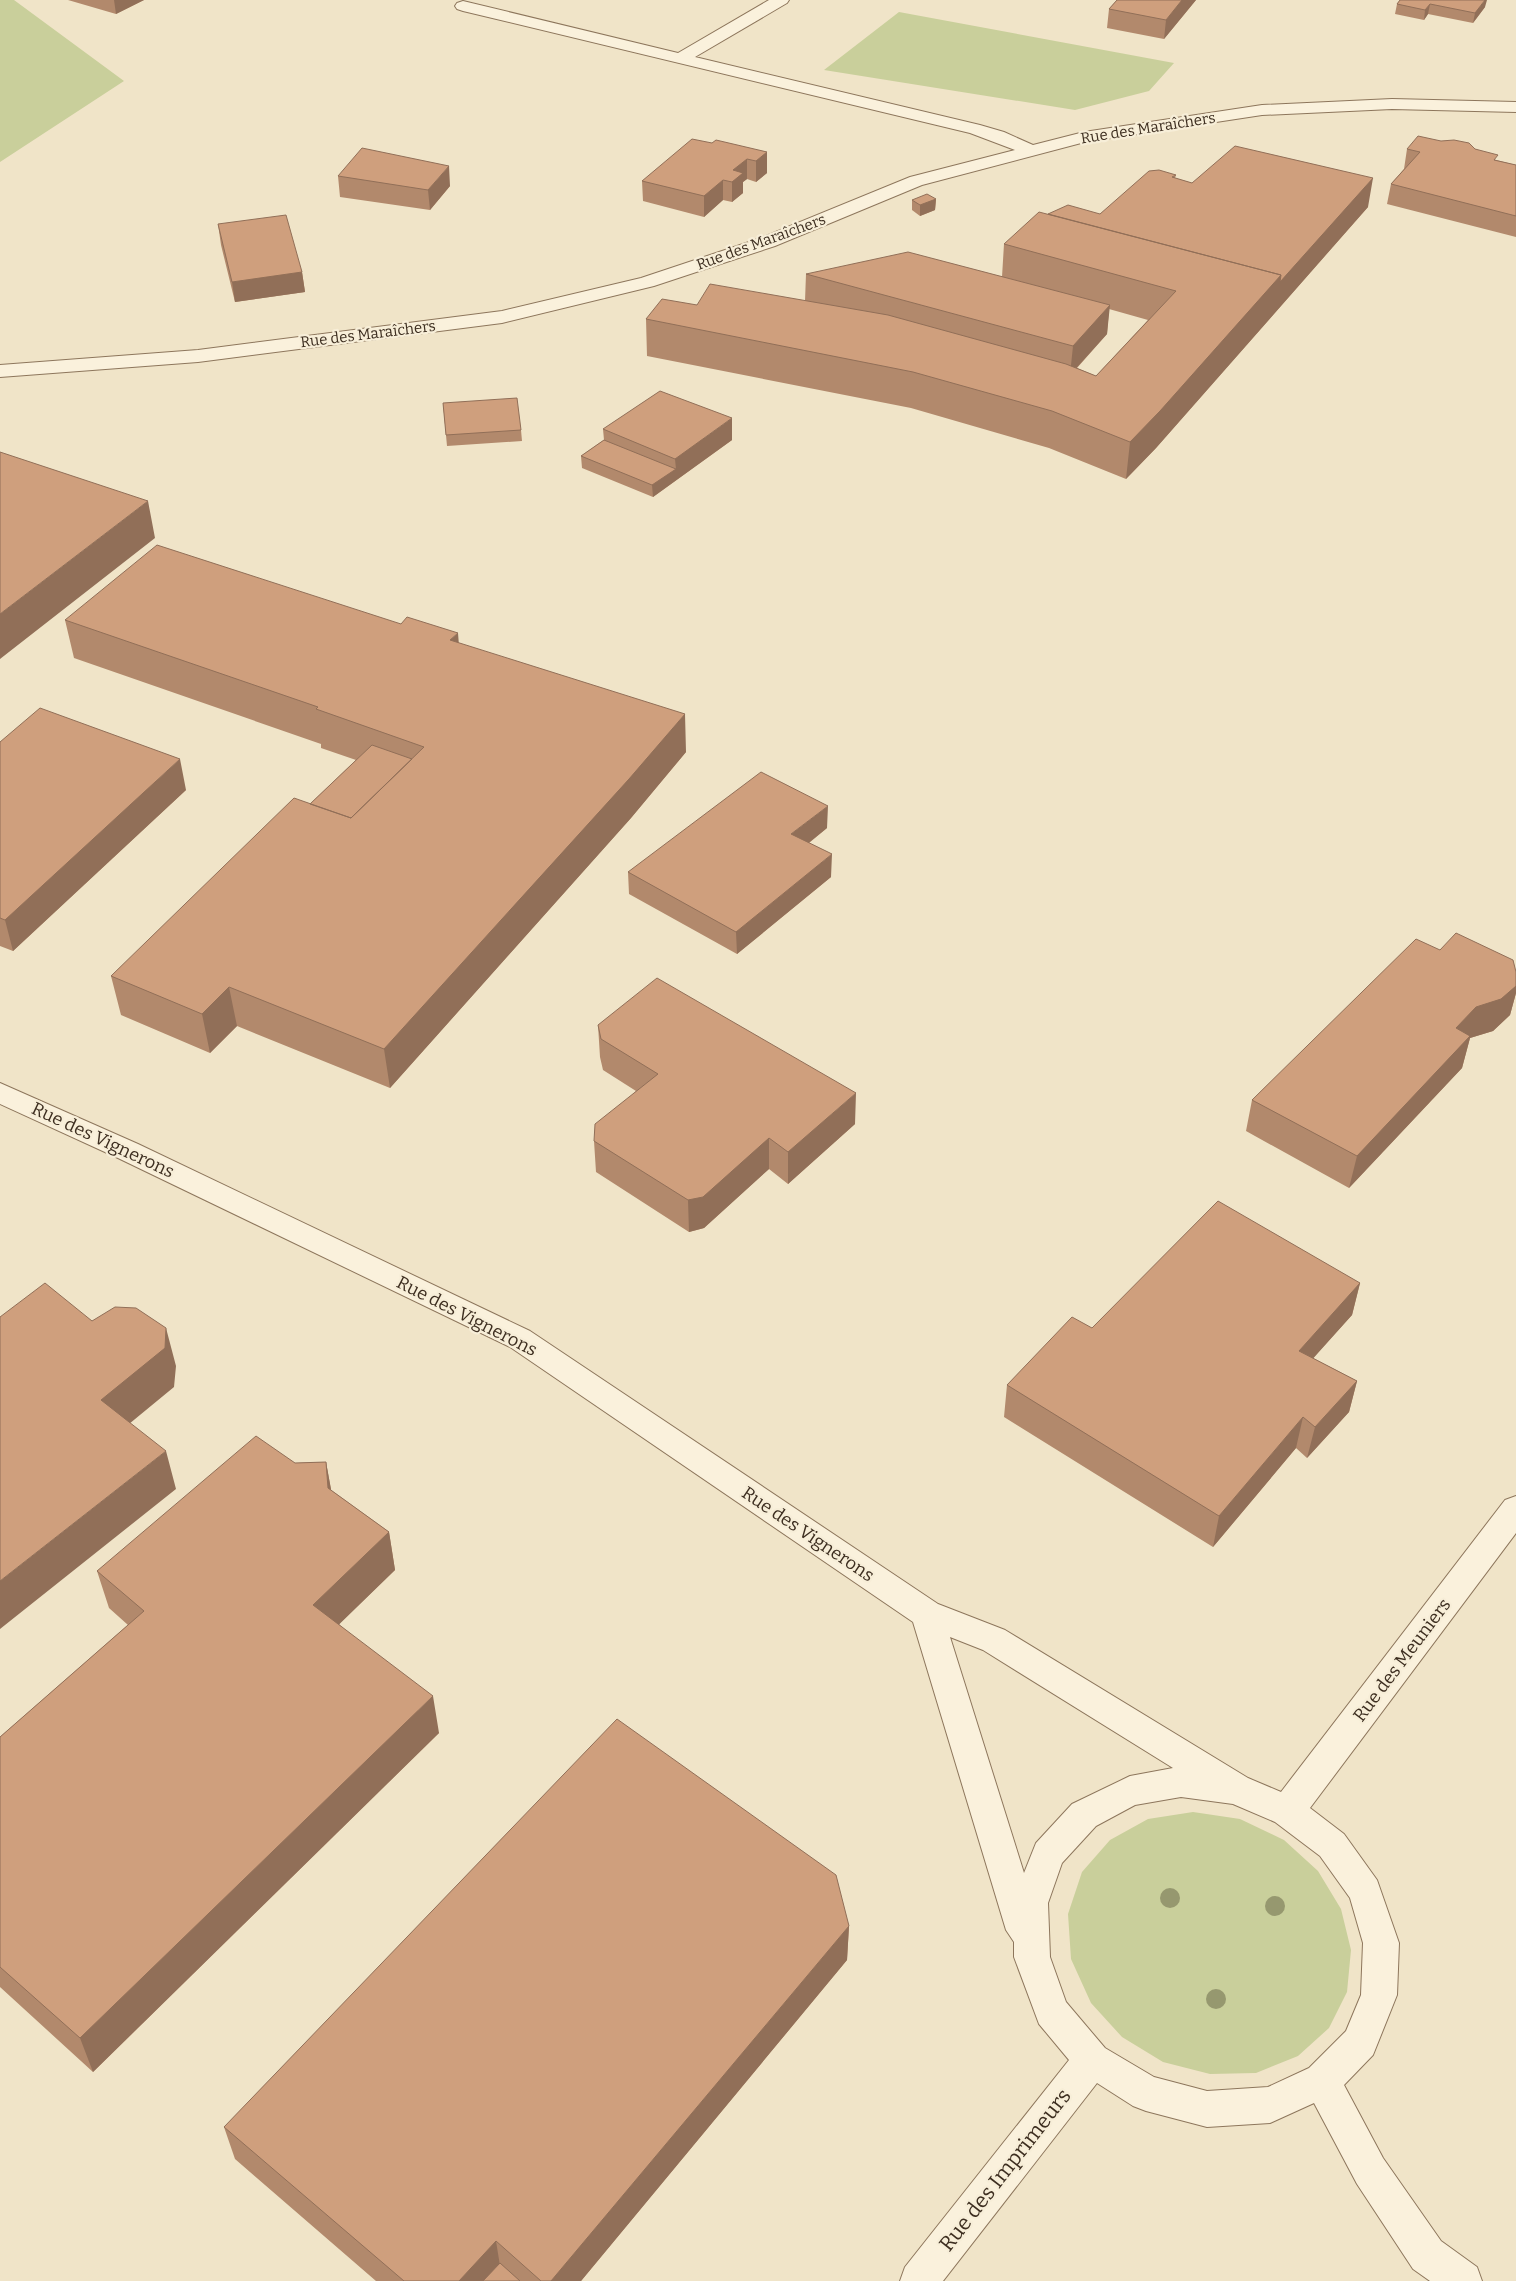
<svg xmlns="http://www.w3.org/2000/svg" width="1516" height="2281" font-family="Bitter,serif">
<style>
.green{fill:#c9cf9b}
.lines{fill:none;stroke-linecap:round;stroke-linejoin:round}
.minor-casing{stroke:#8d765c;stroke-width:2}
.minor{fill:#faf1dc;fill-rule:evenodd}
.tree{fill:#96986f}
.wall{fill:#b2896c;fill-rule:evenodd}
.shaded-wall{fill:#916f58}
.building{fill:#cf9f7d;stroke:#916f58}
.labels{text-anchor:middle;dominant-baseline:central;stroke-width:4.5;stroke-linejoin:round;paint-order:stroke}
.far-street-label{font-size:15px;fill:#3d2e20;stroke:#f7eed8}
.street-label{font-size:18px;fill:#3d2e20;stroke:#f7eed8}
.near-street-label{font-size:21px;fill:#3d2e20;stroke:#f7eed8}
</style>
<rect width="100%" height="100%" fill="#f0e4c8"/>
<!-- green -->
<path class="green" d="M0,0H14L124,81L0,162Z
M899,12L1174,63L1149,91L1075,110L824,70Z
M1193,1812L1240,1819L1284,1840L1318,1871L1341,1909L1351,1950L1347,1992L1329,2028L1298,2056L1256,2073L1210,2074L1163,2062L1122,2037L1091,2003L1071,1959L1068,1914L1082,1872L1110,1840L1148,1819Z"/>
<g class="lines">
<!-- minor casing -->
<g class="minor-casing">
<path id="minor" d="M769,0H789L787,3L695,57L980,125L1004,132L1033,145L1084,132L1262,105L1392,99L1516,102V112L1392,109L1262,115L1085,142L922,185L775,246L654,286L502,323L198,362L0,377V365L198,350L502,311L641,278L761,238L910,177L1015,150L970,133L463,11L457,9L455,6L457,3L463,1L678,53Z
M0,1083L138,1144L530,1331L938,1604L1005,1630L1248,1778L1281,1792L1505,1500L1516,1496V1533L1310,1808L1344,1834L1377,1880L1399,1943L1397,1995L1373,2055L1344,2085L1383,2158L1441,2241L1477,2267L1482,2281H1430L1413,2269L1357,2184L1314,2103L1270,2123L1207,2127L1146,2111L1133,2106L1097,2083L943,2281H900L905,2267L1069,2060L1039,2024L1014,1957V1942L1006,1930L913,1622L510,1347L118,1158L0,1104ZM950,1637L983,1650L1173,1768L1130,1776L1072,1804L1036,1843L1024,1873ZM1181,1797L1233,1804L1275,1822L1320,1856L1350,1898L1363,1943L1361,1995L1346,2031L1309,2068L1268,2087L1207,2091L1154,2077L1105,2048L1066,2002L1050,1957L1048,1903L1062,1863L1096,1826L1135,1805Z"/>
</g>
<!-- minor -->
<use href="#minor" class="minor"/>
</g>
<!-- trees -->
<g class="tree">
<circle cx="1170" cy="1898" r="10"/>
<circle cx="1275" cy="1906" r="10"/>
<circle cx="1216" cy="1999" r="10"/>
</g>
<!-- wall -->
<path class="wall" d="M68,0H144L116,14Z
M1117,0H1196L1164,39L1107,28L1109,9Z
M1400,0L1485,7L1473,23L1428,14L1424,20L1395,14L1397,4Z
M712,143L767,152V173L756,182L747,179L743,182V193L732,202L723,200L704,217L643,201L642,181Z
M1407,149H1475L1496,160L1516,165V237L1387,204L1391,184L1404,169Z
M1176,175L1175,178L1192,183L1368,207L1156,448L1126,479L1049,448L911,408L647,356L646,319L697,305L805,301L806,274L1002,277L1004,244L1048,214H1100ZM1109,309L1148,320L1096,376L1077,368L1107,334Z
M338,176L450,186L430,210L340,197Z
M936,199L935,210L920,216L912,210V200Z
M218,224L302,272L305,292L235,302L221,245Z
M443,403L521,430L522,441L447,446Z
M603,429L732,440L653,497L582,468L581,456L604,440Z
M65,620L459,643L686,752L631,818L390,1088L237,1026L210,1053L121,1015L111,976L310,804L356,760L321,748V744L74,658Z
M0,742L186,790L13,951L0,946Z
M827,828L809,843L831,877L737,954L629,894L628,872Z
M1440,950L1516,972V993L1510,1015L1493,1031L1470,1038L1462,1068L1349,1188L1246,1131L1252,1100Z
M598,1025L855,1124L788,1184L769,1169L704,1228L689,1232L596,1172L594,1141L636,1091L603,1070L600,1057Z
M1360,1283L1352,1315L1313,1358L1357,1381L1349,1412L1307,1458L1296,1448L1213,1547L1004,1417L1007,1385L1092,1328Z
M326,1462L331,1490L389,1532L395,1570L339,1624L439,1733L93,2072L0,1987V1737L128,1625L109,1608L97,1571L295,1463Z
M849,1926L847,1960L581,2281H376L235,2159L224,2127Z"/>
<!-- shaded-wall -->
<path class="shaded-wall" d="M114,0H144L116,14Z
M1182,0H1196L1164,39L1166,20Z
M1485,0H1487L1485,7L1473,23L1475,13Z
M1430,4L1428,14L1424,20L1425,10Z
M767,152V173L756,182V161Z
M747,159V179L743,182V193L732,202V182L733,170Z
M449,166L450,186L430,210L428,190Z
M1373,178L1368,207L1156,448L1126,479L1130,442L1281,275Z
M723,180V200L704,217V196Z
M936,199L935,210L920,216V205Z
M302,272L305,292L235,302L232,282Z
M1110,305L1107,334L1070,375L1073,346Z
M732,418V440L653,497L652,485L676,469L675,459Z
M148,501L155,538L0,659V614Z
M458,633L461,671L450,640Z
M685,714L686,752L631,818L390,1088L384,1049Z
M180,759L186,790L13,951L5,920Z
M828,806L827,828L791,857V834Z
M832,854L831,877L737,954L736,932Z
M1516,986V993L1510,1015L1493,1031L1470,1038L1462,1068L1349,1188L1357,1156L1456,1028L1476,1007Z
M229,987L237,1026L210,1053L202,1014Z
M856,1093L855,1124L788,1184V1152Z
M769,1138V1169L704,1228L689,1232L688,1200Z
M1360,1283L1352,1315L1292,1382L1299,1351Z
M166,1328L176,1366L174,1387L112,1438L101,1400Z
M1357,1381L1349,1412L1307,1458L1315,1427Z
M1303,1417L1296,1448L1213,1547L1219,1516Z
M166,1451L176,1489L0,1629V1581Z
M326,1462L333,1500L328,1488Z
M389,1532L395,1570L321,1642L313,1605Z
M433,1696L439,1733L93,2072L80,2038Z
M849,1926L847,1960L581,2281H551Z
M496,2241L501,2272L493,2281H459Z"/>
<!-- building -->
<path class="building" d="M1117,0H1182L1166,20L1109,9Z
M1400,0H1485L1475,13L1430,4L1425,10L1397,4Z
M1418,136L1441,141L1454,140L1469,143L1475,149L1498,155L1494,160L1516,165V216L1391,184L1420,152L1407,149Z
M692,139L712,143L716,140L767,152L756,161L747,159L733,170L743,173L732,182L723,180L704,196L642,181Z
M1235,146L1373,178L1280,282L1281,275L1048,214L1068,205L1100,214L1149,171L1159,170L1176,175L1172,177L1192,183Z
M362,148L449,166L428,190L338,176Z
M927,194L936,199L920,205L912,200Z
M1039,212L1281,275L1160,411L1130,442L1052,411L913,372L646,319L662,299L697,305L710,284L888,315L1066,364L1096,376L1176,291L1004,244Z
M286,215L302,272L232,282L218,224Z
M908,252L1110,305L1073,346L806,274Z
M660,391L732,418L675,459L603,429Z
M517,398L521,430L446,435L443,403Z
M604,440L676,469L652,485L581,456Z
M0,452L148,501L0,614Z
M157,545L401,624L407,617L458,633L450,640L685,714L629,779L384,1049L229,987L202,1014L111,976L294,798L351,818L424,747L316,709L318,707L65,620Z
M40,708L180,759L5,920L0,918V742Z
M372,745L412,759L351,818L310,804Z
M761,772L828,806L791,834L832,854L736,932L628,872Z
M1456,933L1513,960L1516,972V986L1501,999L1476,1007L1456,1028L1470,1036L1357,1156L1252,1100L1416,939L1440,950Z
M657,978L856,1093L788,1152L769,1138L703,1197L688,1200L594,1141L595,1124L658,1074L601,1039L598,1025Z
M1218,1201L1360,1283L1299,1351L1357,1381L1315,1427L1303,1417L1219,1516L1007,1385L1072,1317L1092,1328Z
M45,1283L92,1321L115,1307L136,1308L166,1328L165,1348L101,1400L166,1451L0,1581V1317Z
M256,1436L295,1463L326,1462L328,1488L389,1532L313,1605L433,1696L80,2038L0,1967V1737L144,1611L97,1571Z
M617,1719L836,1875L849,1926L551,2281H541L496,2241L459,2281H404L224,2127Z
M500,2263L520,2281H483Z"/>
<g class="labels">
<!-- far-street labels -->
<g class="far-street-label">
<text transform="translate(1148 128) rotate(-9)">Rue des Maraîchers</text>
<text transform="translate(761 242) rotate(-20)">Rue des Maraîchers</text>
<text transform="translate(368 334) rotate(-7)">Rue des Maraîchers</text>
</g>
<!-- street labels -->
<g class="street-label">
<text transform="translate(103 1140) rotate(25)">Rue des Vignerons</text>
<text transform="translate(467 1316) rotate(27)">Rue des Vignerons</text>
<text transform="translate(808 1534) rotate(34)">Rue des Vignerons</text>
<text transform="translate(1402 1660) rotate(-53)">Rue des Meuniers</text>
</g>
<!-- near-street labels -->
<g class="near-street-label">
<text transform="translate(1005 2170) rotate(-52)">Rue des Imprimeurs</text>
</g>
</g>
</svg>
